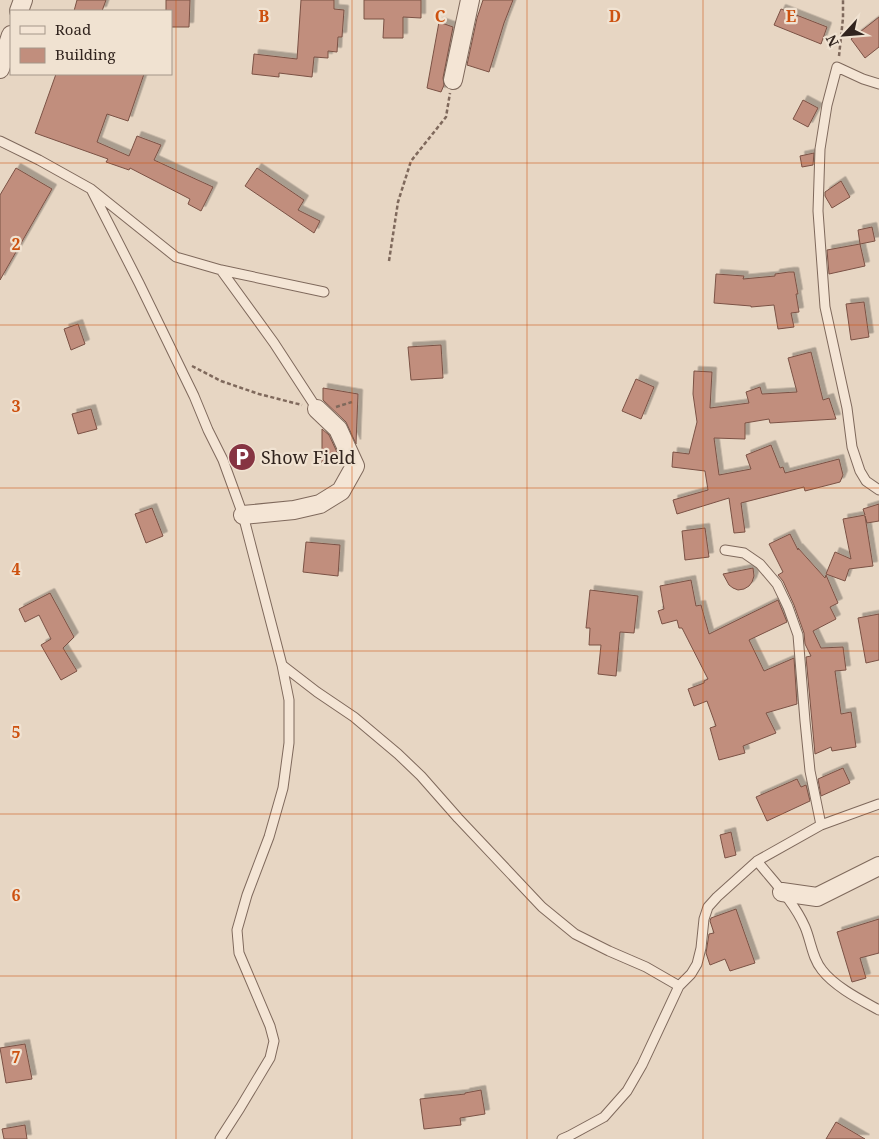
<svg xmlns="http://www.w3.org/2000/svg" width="879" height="1139" font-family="'Noto Serif',serif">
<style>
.building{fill:#c18e7d;stroke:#7b5245;filter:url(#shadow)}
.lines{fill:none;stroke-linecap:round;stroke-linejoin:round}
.lane-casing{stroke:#7f695c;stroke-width:11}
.street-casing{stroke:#7f695c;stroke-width:20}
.path{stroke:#7f695c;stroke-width:2.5;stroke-dasharray:4 2.5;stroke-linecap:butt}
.lane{stroke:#f4e5d5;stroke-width:9}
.street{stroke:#f4e5d5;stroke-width:18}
.grid{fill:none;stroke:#cd510f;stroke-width:1;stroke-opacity:0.55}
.labels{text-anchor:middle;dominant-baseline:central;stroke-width:4.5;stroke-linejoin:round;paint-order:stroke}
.poi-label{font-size:18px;fill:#31241e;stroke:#f0e2d1;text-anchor:start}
.grid-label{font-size:16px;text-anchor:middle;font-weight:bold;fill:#cd510f;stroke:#f0e2d1;stroke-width:4.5;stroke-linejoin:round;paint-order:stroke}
</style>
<defs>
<filter id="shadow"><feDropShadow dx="4.5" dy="-4.5" stdDeviation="0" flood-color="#0004"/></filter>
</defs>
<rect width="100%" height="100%" fill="#e7d6c3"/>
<!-- building -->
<path class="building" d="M77,0H106L102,11H74Z
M166,0H190L189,27H171V11H166Z
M301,0H334V9L344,10L342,37H338L337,52L328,51V58L314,57L312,77L279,73V77L252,74L254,54L297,59Z
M364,0H421V18L403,17V38H383L384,19H364Z
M483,0H513L504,23L489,72L467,65L477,18Z
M781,9L827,27L821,44L774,25Z
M879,17V47L865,58L851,39Z
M439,22L453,27L443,78L444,85L441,92L427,88Z
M56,74H144L128,121L107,114L97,142L129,156L137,136L161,145L154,160L213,187L201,211L188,204L190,199L130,168L129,170L106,162L108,159L35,133Z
M803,100L818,108L808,127L793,119Z
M814,153L813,165L802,167L800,156Z
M16,168L52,189L0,280V195Z
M257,168L304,200L298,210L320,221L314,233L245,186Z
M841,181L850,197L832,208L825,196V192Z
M872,227L875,241L860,244L858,230Z
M860,244L865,266L829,274L827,250Z
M789,272H794L798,294H796L799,312L791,313L794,327L778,329L774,305L751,307V306L714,303L716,274L744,276L743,279L775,276V274Z
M864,302L869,337L851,340L846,304Z
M78,324L85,344L71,350L64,329Z
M441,345L443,378L411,380L408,347Z
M811,352L823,400L829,398L836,419L770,423L769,419L745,423V439L714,438L719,475L751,469L746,455L771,445L780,468L783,467L785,473L839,459L843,475L840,482L805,491L804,487L741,503L745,532L734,533L729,498L677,514L673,500L708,490L705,471L672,467L673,452L689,454L697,422L693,394L694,371L712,372L710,408L749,403L746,392L760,387L762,394L797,392L788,358Z
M636,379L654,387L641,419L622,411Z
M323,388L358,394L356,444L346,422L323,400Z
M91,409L97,429L78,434L72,414Z
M322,429L329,435L343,465L322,463Z
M879,504V521L867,523L865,516L873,566L849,569L845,581L826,574L835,552L851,559L843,519L865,515L863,509Z
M152,508L163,536L146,543L135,514Z
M705,528L709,557L685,560L682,531Z
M790,534L798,550V548L825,578L826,575L838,603L830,607L836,619L813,631L821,648L843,647L846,670L835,671L841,714L851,712L856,747L832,751L831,747L815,754L806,657L811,656L805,644L804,633L794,605L783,581L778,575L783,572L769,544Z
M306,542L340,545L338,576L303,572Z
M753,568L754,576L752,582L749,586L744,589L738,590L733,588L729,585L723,574Z
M691,580L696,606L701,605L709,634L778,600L787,622L749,640L764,671L794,658L797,704L766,713L776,733L743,746L745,753L719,760L710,728L716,726L707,701L694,706L688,689L704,683V681L708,679L682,628H679L677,620L662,624L658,611L664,609L660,586Z
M590,590L638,596L634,633L620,632L616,676L598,674L601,645H589L590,628H586Z
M50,593L74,637L63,648L77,671L61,680L41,645L51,639L39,615L25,622L19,609Z
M879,614V660L866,663L858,618Z
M843,768L850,783L821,796L818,779Z
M797,779L801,787L806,785L810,801L767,821L756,797Z
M731,832L736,855L725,858L720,835Z
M736,909L755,963L730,971L725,959L710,965L706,953L709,934L714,933L710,921L711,918Z
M879,919V953L860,958L866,978L852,982L837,932Z
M25,1044L32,1079L6,1083L0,1048Z
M481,1090L485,1114L460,1118L461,1125L424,1129L420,1099L465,1094V1093Z
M836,1122L865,1139H826Z
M25,1125L27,1139H4L2,1129Z"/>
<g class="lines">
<!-- lane casing -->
<g class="lane-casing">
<path id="lane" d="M879,84L863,79L837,67L827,105L820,149L818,211L825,307L847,408L852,447L860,471L866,481L879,490
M0,141L39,160L91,189L176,257L221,270L274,343L317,409
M91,189L139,283L194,396L208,430L223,460L243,515L282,665L289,700V743L283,788L269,837L247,895L237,930L239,953L270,1026L274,1041L270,1058L240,1108L220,1139
M221,270L324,292
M725,550L744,553L760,564L777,584L788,607L798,635L805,721L810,771L821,825
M282,665L317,692L354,717L398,754L421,776L458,818L542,907L575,934L609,951L646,967L679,986
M757,861C774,882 794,902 805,927C811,941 812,958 822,970C835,987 861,1000 879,1010
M562,1139L569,1136L604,1117L627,1091L642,1065L679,986L691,974L697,964L701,948L704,919L708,907L717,897L757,861L821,825L879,804"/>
</g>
<!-- street casing -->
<g class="street-casing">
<path id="street" d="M19,11L23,0
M0,69L11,35
M453,80L470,0
M243,515L294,510L320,504L341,491L355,466L338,429L317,409
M782,892L817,897L879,866"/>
</g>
<!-- path -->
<path class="path" d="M839,56L843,18V0
M389,261L398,202L411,161L446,117L450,93
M192,366L221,381L259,394L302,405
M336,407L352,402"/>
<!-- lane -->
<use href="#lane" class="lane"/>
<!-- street -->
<use href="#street" class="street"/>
</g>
<!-- grid -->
<path class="grid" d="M176,0V1139M352,0V1139M527,0V1139M703,0V1139M0,163H879M0,325H879M0,488H879M0,651H879M0,814H879M0,976H879"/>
<!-- icons -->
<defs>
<g id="parking-disc" transform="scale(1.4375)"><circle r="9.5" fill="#863442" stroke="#f0e2d1"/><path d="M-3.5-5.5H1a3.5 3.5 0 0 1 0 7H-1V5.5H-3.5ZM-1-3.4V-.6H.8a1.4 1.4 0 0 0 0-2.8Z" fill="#fff"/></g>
</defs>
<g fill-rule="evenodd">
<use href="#parking-disc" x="242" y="457"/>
</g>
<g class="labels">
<!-- poi labels -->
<g class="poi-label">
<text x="261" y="457">Show Field</text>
</g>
</g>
<g class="grid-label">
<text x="264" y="22">B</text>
<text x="440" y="22">C</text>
<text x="615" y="22">D</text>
<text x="791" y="22">E</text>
<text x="16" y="250">2</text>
<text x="16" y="412">3</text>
<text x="16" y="575">4</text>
<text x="16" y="738">5</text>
<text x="16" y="901">6</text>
<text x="16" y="1063">7</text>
</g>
<!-- legend -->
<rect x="10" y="10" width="162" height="65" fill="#f0e2d1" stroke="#a49689"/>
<rect x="20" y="26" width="25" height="8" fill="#f4e5d5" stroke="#a49689"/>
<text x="55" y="35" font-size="15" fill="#31241e">Road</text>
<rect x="20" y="48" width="25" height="15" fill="#c18e7d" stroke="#a49689"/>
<text x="55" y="60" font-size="15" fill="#31241e">Building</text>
<!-- north arrow -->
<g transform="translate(844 35) rotate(244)" stroke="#f0e2d1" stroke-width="4" paint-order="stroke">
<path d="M0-4L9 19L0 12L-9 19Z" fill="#31241e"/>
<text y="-8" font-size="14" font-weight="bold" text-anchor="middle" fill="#31241e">N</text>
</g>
</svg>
